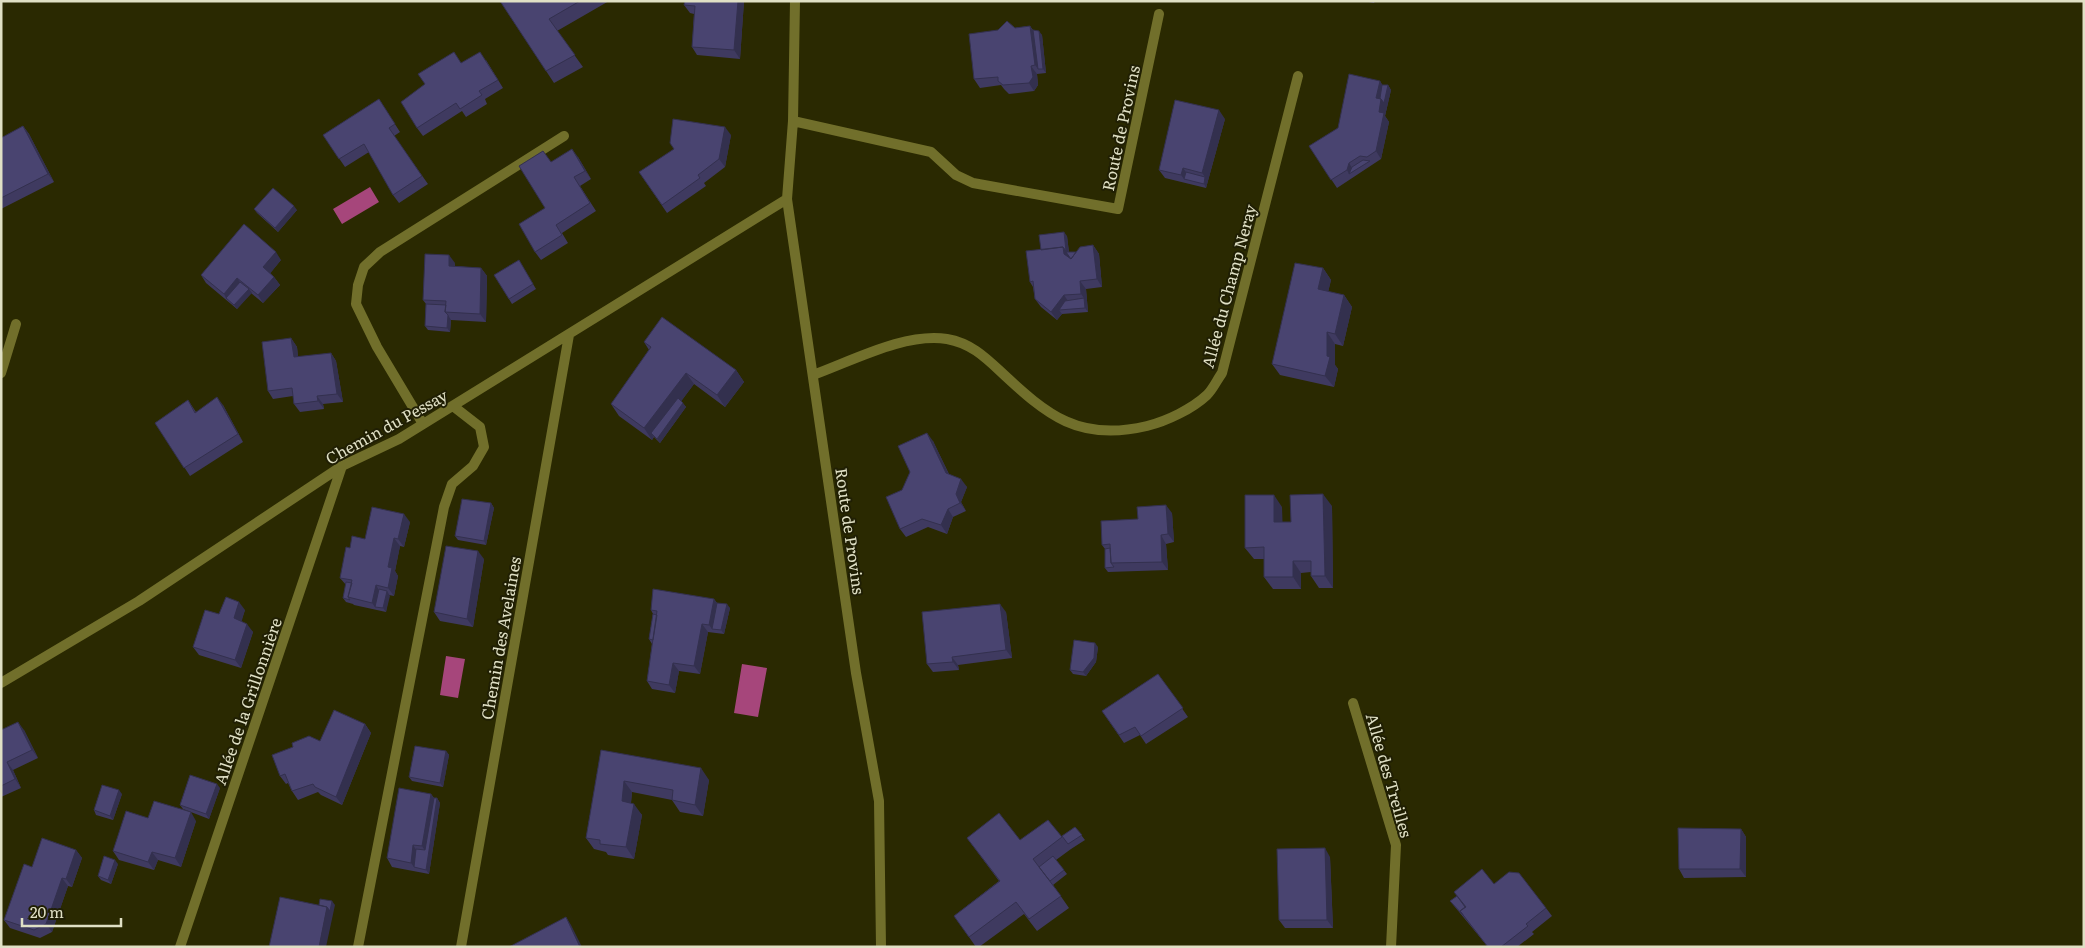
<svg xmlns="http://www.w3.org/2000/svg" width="2085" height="948" font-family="Literata,serif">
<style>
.water{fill:#a6467b}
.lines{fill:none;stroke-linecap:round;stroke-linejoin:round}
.street{stroke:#716f2b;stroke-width:10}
.wall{fill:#3f3a60}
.shaded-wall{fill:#33304e}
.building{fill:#494470;stroke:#33304e}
.labels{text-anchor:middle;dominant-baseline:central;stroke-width:4;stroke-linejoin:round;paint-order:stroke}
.street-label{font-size:16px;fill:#e0e0c5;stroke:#201f04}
</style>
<rect width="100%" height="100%" fill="#2a2901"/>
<!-- water -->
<path class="water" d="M370,187L379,202L342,224L333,209Z
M446,656L465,659L458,698L440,695Z
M742,664L767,668L758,717L734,713Z"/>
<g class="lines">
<!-- street -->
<path class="street" d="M795,1L793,121L787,199L856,673L879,801L881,947
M793,121L931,152L956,175L973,183L1118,209L1159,14
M1,373L16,324
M813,375C852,361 906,332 947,339C970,343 984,356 1000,371C1048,416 1079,442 1147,426C1167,421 1192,409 1207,395C1213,389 1217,380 1222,373L1298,76
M423,424L377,347L356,304L358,285L364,267L380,252L564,136
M1,683L139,601L342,466L399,439L787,199
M1353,703L1396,845L1391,947
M180,947L342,466
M358,947L444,507L452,484L473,466L484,447L480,427L453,406
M461,947L569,335"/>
</g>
<!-- wall -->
<path class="wall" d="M500,1H609L557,31L583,67L554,83Z
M685,1H744L740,59L697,55L692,47L694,14L690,13L684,5Z
M1363,1H1375L1374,3Z
M1030,26L1033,30L1042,35L1046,73L1037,74L1038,85L1034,91L1009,94L1004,89L1001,85L980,88L974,79L1015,28Z
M486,60L503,88L485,99L487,104L466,117L462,111L423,136L417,128L462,63Z
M1380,81L1382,85H1388L1391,90L1385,116L1389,122L1381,159L1337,188L1309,146L1338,128Z
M379,99L400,132L394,136L428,184L399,203L393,195L369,152L345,167L323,135Z
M1225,119L1206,188L1165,178L1159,170Z
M23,126L29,134L54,182L1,209V138Z
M731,135L725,167L704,183L706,186L667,213L639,172Z
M578,157L591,179L580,186L596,211L562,233L568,243L541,260L535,252L545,208L551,162Z
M254,209L297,210L278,232L257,213Z
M1067,236L1069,252H1076L1093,245L1099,254L1102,287L1086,289L1088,312L1062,314L1057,320L1041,307L1035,299L1033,287L1030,282L1041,250Z
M281,260L270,273L274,277L280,285L263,303L251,293L237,309L206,283L201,275Z
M519,260L536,289L512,304L494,275Z
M455,263V266L481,268L487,276L486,322L451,320L450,332L428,330L425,326L426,304L423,300Z
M1323,268L1331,280L1328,292L1344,295L1352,307L1343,346L1335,344V365L1338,369L1334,387L1280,375L1272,364Z
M291,338L297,347L298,357L331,353L336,361L343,402L323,404L324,409L300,412L294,404L293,396L273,399L268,391Z
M644,342L736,370L744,382L725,407L694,384L681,401L686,407L660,443L654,437L652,440L619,416L611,404L649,350Z
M188,400L196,412L223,405L243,442L190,476L155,423Z
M933,441L949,474L967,487L961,502L966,511L953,517L947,534L928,527L906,537L900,529L902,490Z
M491,503L494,508L486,545L458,540L455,536Z
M1332,506L1333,588H1319L1311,576V572L1301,573V589H1273L1264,577V559H1254L1245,548L1282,507V522H1291Z
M1172,513L1174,542L1166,544L1168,570L1108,572L1105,568V549L1102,545L1138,519Z
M410,522L404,547L400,546L395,571L398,576L394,596L389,595L386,612L354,605L353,604L346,602L343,598L346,585L340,578L350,548L365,539Z
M484,559L473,627L440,621L434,612Z
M714,599L717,603L730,608L724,634L708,632L700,674L679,671L675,693L652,689L647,681L652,644L649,639L653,614L651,610Z
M245,610L241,621L253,632L241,668L199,655L193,647L219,614Z
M1006,612L1012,658L958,665L959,670L933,672L927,664Z
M1098,647L1096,662L1086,676L1073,674L1070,670Z
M1158,674L1188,717L1146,744L1140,735L1124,743L1102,711Z
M365,724L371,733L342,805L321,795L318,792L298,800L292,791L288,783L286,784L280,776L320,741Z
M1,730H24L38,758L13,770L21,788L1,797Z
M601,750L709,780L703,816L680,812L672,800L632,792L631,803L642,815L634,859L608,855L606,852L594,849L586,838Z
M446,751L449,755L443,787L412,781L409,777Z
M220,788L209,819L183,809L180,805Z
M122,794L113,820L96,815L94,810Z
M431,794L434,798H437L440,803L429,874L392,867L387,858Z
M148,818L196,821L181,867L158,860L154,870L119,860L113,851Z
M1075,827L1085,840L1071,849L1056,860L1067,874L1053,885L1069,908L1037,931L1024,914L979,947H976L954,916L999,881L967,838L1020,840L1062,836Z
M1741,829L1746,837V877L1684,878L1679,869Z
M76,850L82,858L72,887L68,886L52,932L40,938L10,928L4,920L32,867Z
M1330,857L1333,928H1285L1279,920Z
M118,864L111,884L101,880L98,876Z
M1494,884L1546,908L1552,916L1532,932L1534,934L1517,947H1488L1450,901Z"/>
<!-- shaded-wall -->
<path class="shaded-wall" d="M738,1H744L740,59L734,50Z
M1030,26L1036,35L1038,69L1035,65Z
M1039,31L1042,35L1046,73L1043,69Z
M1031,66L1037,74L1038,85L1034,91L1029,83Z
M1380,81L1385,89L1388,85L1391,90L1385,116L1389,122L1381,159L1376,151L1379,112L1376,98Z
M1219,110L1225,119L1206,188L1204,184L1205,177L1202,173Z
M23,126L29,134L54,182L48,174Z
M725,127L731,135L725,167L719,159Z
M572,149L578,157L591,179L585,171Z
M1349,163L1354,171L1349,174L1347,170Z
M1183,168L1189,176L1184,179L1181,175Z
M294,206L297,210L278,232L275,228Z
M1064,232L1067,236L1070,262L1064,254Z
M1093,245L1099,254L1102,287L1097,279Z
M276,252L281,260L269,275L263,267Z
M449,255L455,263L454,274L449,266Z
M481,268L487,276L486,322L480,314Z
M1323,268L1331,280L1326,301L1318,289Z
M274,277L280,285L263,303L258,295Z
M237,278L243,286L226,298L224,294Z
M1080,281L1086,289L1088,312L1085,308L1084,298L1081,294Z
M249,289L252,293L237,309L234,305Z
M1064,295L1070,304L1059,310L1062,314L1057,320L1051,312Z
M1344,295L1352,307L1343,346L1335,334Z
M448,315L451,320L450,332L447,328Z
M1327,332L1335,344V365L1338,369L1334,387L1325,376L1327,356Z
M291,338L297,347L299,365L294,357Z
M331,353L336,361L343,402L337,394Z
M736,370L744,382L725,407L717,395Z
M686,373L694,384L655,437L651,433L654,437L652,440L644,428Z
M317,396L323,404L324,409L318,401Z
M217,397L223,405L243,442L238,434Z
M683,403L686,407L660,443L657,439Z
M927,433L933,441L952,481L946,473Z
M961,479L967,487L961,502L966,511L960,503L956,494Z
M1323,494L1332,506L1333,588L1325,576Z
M1274,495L1282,507L1283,534L1274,522Z
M491,503L494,508L486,545L484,541Z
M1166,505L1172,513L1174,542L1168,534Z
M948,509L953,517L947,534L941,525Z
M404,514L410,522L404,547L398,539Z
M1161,535L1166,544L1168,570L1162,562Z
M394,538L400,546L395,571L398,576L394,596L388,588V567Z
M478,551L484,559L473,627L467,619Z
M1293,561L1301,573V589L1293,577Z
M376,585L381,594L375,607L372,603Z
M387,591L390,596L386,612L383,608Z
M714,599L720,607L712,629L715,633L709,625Z
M239,602L245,610L240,627L234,618Z
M727,604L730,608L724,634L721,630Z
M1000,604L1006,612L1012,658L1006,650Z
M247,624L253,632L241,668L235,660Z
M702,624L708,632L700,674L694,666Z
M1095,643L1098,647L1096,662L1086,676L1083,672Z
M952,657L958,665L959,670L953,662Z
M673,663L679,671L675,693L669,685Z
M18,722L24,730L38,758L32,750Z
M365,724L371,733L342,805L336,797Z
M446,751L449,755L443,787L440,783Z
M7,762L13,770L21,788L15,779Z
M701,768L709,780L703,816L695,805Z
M624,781L632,792L630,812L622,801Z
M217,784L220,788L209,819L206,814Z
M119,790L122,794L113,820L110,816Z
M431,794L437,802L427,854L422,846Z
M437,798L440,803L429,874L426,870Z
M634,804L642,815L634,859L626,847Z
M191,812L196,821L181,867L175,858Z
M1741,829L1746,837V877L1740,869Z
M413,845L419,854L414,867L411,863Z
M1325,848L1330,857L1333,928L1327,920Z
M76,850L82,858L72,887L66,879Z
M152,852L158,860L154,870L148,862Z
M115,860L118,864L111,884L108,880Z
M62,878L68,886L52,932L46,924Z
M332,901L335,905L326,947H319L327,907Z
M566,917L571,925L582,947H580Z"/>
<!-- building -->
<path class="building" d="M500,1H580L549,19L575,55L546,71Z
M685,1H738L734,50L692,47L695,6L684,5Z
M1007,21L1015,28L1030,26L1035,65L1031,66L1033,77L1029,83L1003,85L998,81V77L974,79L969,34L998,30Z
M1033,30L1039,31L1043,69H1038Z
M454,52L461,63L480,52L498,80L479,91L482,95L460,109L456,103L417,128L401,102L425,84L418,74Z
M1349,74L1380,81L1376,98L1381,99L1379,112L1384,113L1376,151L1367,157L1360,156L1349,163L1347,170L1331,180L1309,146L1338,128Z
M1382,85H1388L1384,103L1381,99L1380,98Z
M379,99L395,124L389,128L422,176L393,195L364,144L339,159L323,135Z
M1175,100L1219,110L1202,173L1183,168L1181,175L1159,170Z
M673,119L725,127L719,159L698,175L700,178L662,205L639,172L674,149L670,143Z
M23,126L48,174L1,198V138Z
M572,149L585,171L574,177L590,203L556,225L562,235L535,252L519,224L545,208L519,166L543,151L551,162Z
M1363,160L1370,161L1349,174L1352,167Z
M1186,172L1205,177L1204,184L1184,179Z
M273,188L294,206L275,228L254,209Z
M244,224L276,252L263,267L274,277L258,295L237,278L224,294L201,275Z
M1064,232L1066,251L1063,247L1041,250L1039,235Z
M1093,245L1097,279L1080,281L1081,294L1064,295L1051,312L1035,299L1033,281L1030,282L1026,251L1063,247L1064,254L1071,259L1080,247Z
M1066,252H1076L1071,259Z
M425,254L449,255V266L481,268L480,314L445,312L446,301L423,300Z
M519,260L533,284L509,299L494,275Z
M1295,263L1323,268L1318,289L1344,295L1335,334L1327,332V356L1330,357L1325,376L1272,364Z
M240,282L249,289L234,305L226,298Z
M1084,298L1085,308L1059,310L1065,301Z
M426,304L446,305L445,312L448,315L447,328L425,326Z
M662,317L736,370L717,395L686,373L644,428L611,404L651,347L644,342Z
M291,338L294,357L331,353L337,394L317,396L318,401L294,404L292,388L268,391L262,342Z
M217,397L238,434L184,468L155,423L188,400L195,413Z
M678,398L683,403L657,439L651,433Z
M927,433L946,473L961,479L956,494L960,503L948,509L941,525L922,519L900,529L886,497L902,490L910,472L898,446Z
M1323,494L1325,576H1311V561H1293V577H1264V547L1245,548V495H1274V522H1291L1290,495Z
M462,499L491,503L484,541L455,536Z
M1166,505L1168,534L1161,535L1162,562L1111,563L1110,544L1102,545L1101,521L1138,519L1137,507Z
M372,507L404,514L398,539L394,538L388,567L392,568L388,588L376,585L372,603L348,597L352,580L340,578L346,547L350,548L352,536L365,539Z
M446,546L478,551L467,619L434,612Z
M1110,548L1111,563L1114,567L1105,568V549Z
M346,582L352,583L348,597L350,600L343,598Z
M379,589L387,591L383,608L375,607Z
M653,589L714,599L709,625L702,624L694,666L673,663L669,685L647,681L657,611L651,610Z
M226,597L239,602L234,618L247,624L235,660L193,647L205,610L219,614Z
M717,603L727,604L721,630L712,629Z
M1000,604L1006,650L952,657L953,662L927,664L922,612Z
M653,614L657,615L653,640L649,639Z
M1074,640L1095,643L1094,658L1083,672L1070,670Z
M1158,674L1183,708L1141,736L1135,727L1119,735L1102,711Z
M334,710L365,724L336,797L315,787L313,784L292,791L285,774L280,776L272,755L293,747L292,743L309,736L320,741Z
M18,722L32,750L7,762L15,779L1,786V730Z
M415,746L446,751L440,783L409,777Z
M601,750L701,768L695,805L672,800L673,790L624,781L622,801L634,804L626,847L600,844V840L586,838Z
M190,775L217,784L206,814L180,805Z
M102,785L119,790L110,816L94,810Z
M399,788L431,794L422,846L413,845L411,863L387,858Z
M434,798H437L426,870L414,867L416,849L425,850Z
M154,801L191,812L175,858L152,852L148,862L113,851L126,811L148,818Z
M999,813L1020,840L1048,820L1062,837L1033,859L1061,896L1029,919L1016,902L969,937L954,916L1000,881L967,838Z
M1075,827L1082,835L1068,844L1062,836Z
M1678,828L1741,829L1740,869H1679Z
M42,838L76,850L66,879L62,878L46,924L34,930L4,920L24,864L32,867Z
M1325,848L1327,920H1279L1277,849Z
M104,856L115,860L108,880L98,876Z
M1053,856L1064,870L1050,881L1039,867Z
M1482,869L1494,884L1509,872L1519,873L1546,908L1526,924L1528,926L1501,947H1488L1460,911L1466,907L1454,892Z
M1457,896L1465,907L1460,911L1463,915L1450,901Z
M280,897L327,907L319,947H269Z
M320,899L332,901L330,911L327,907L319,905Z
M566,917L580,947H509Z"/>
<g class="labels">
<!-- street labels -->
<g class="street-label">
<text transform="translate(1120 128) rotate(-78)">Route de Provins</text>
<text transform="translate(1228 286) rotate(-75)">Allée du Champ Neray</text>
<text transform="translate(386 426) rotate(-29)">Chemin du Pessay</text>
<text transform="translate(851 531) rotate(82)">Route de Provins</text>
<text transform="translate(500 638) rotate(-80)">Chemin des Avelaines</text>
<text transform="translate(247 701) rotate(-71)">Allée de la Grillonnière</text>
<text transform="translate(1390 775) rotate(74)">Allée des Treilles</text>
</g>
</g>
<!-- border -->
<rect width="2085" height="948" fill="none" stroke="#e0e0c5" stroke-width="5"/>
<!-- scale -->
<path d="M22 918v8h99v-8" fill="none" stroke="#e0e0c5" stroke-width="2.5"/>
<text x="30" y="918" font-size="15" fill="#e0e0c5" stroke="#201f04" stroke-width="4" paint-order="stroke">20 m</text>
</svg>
